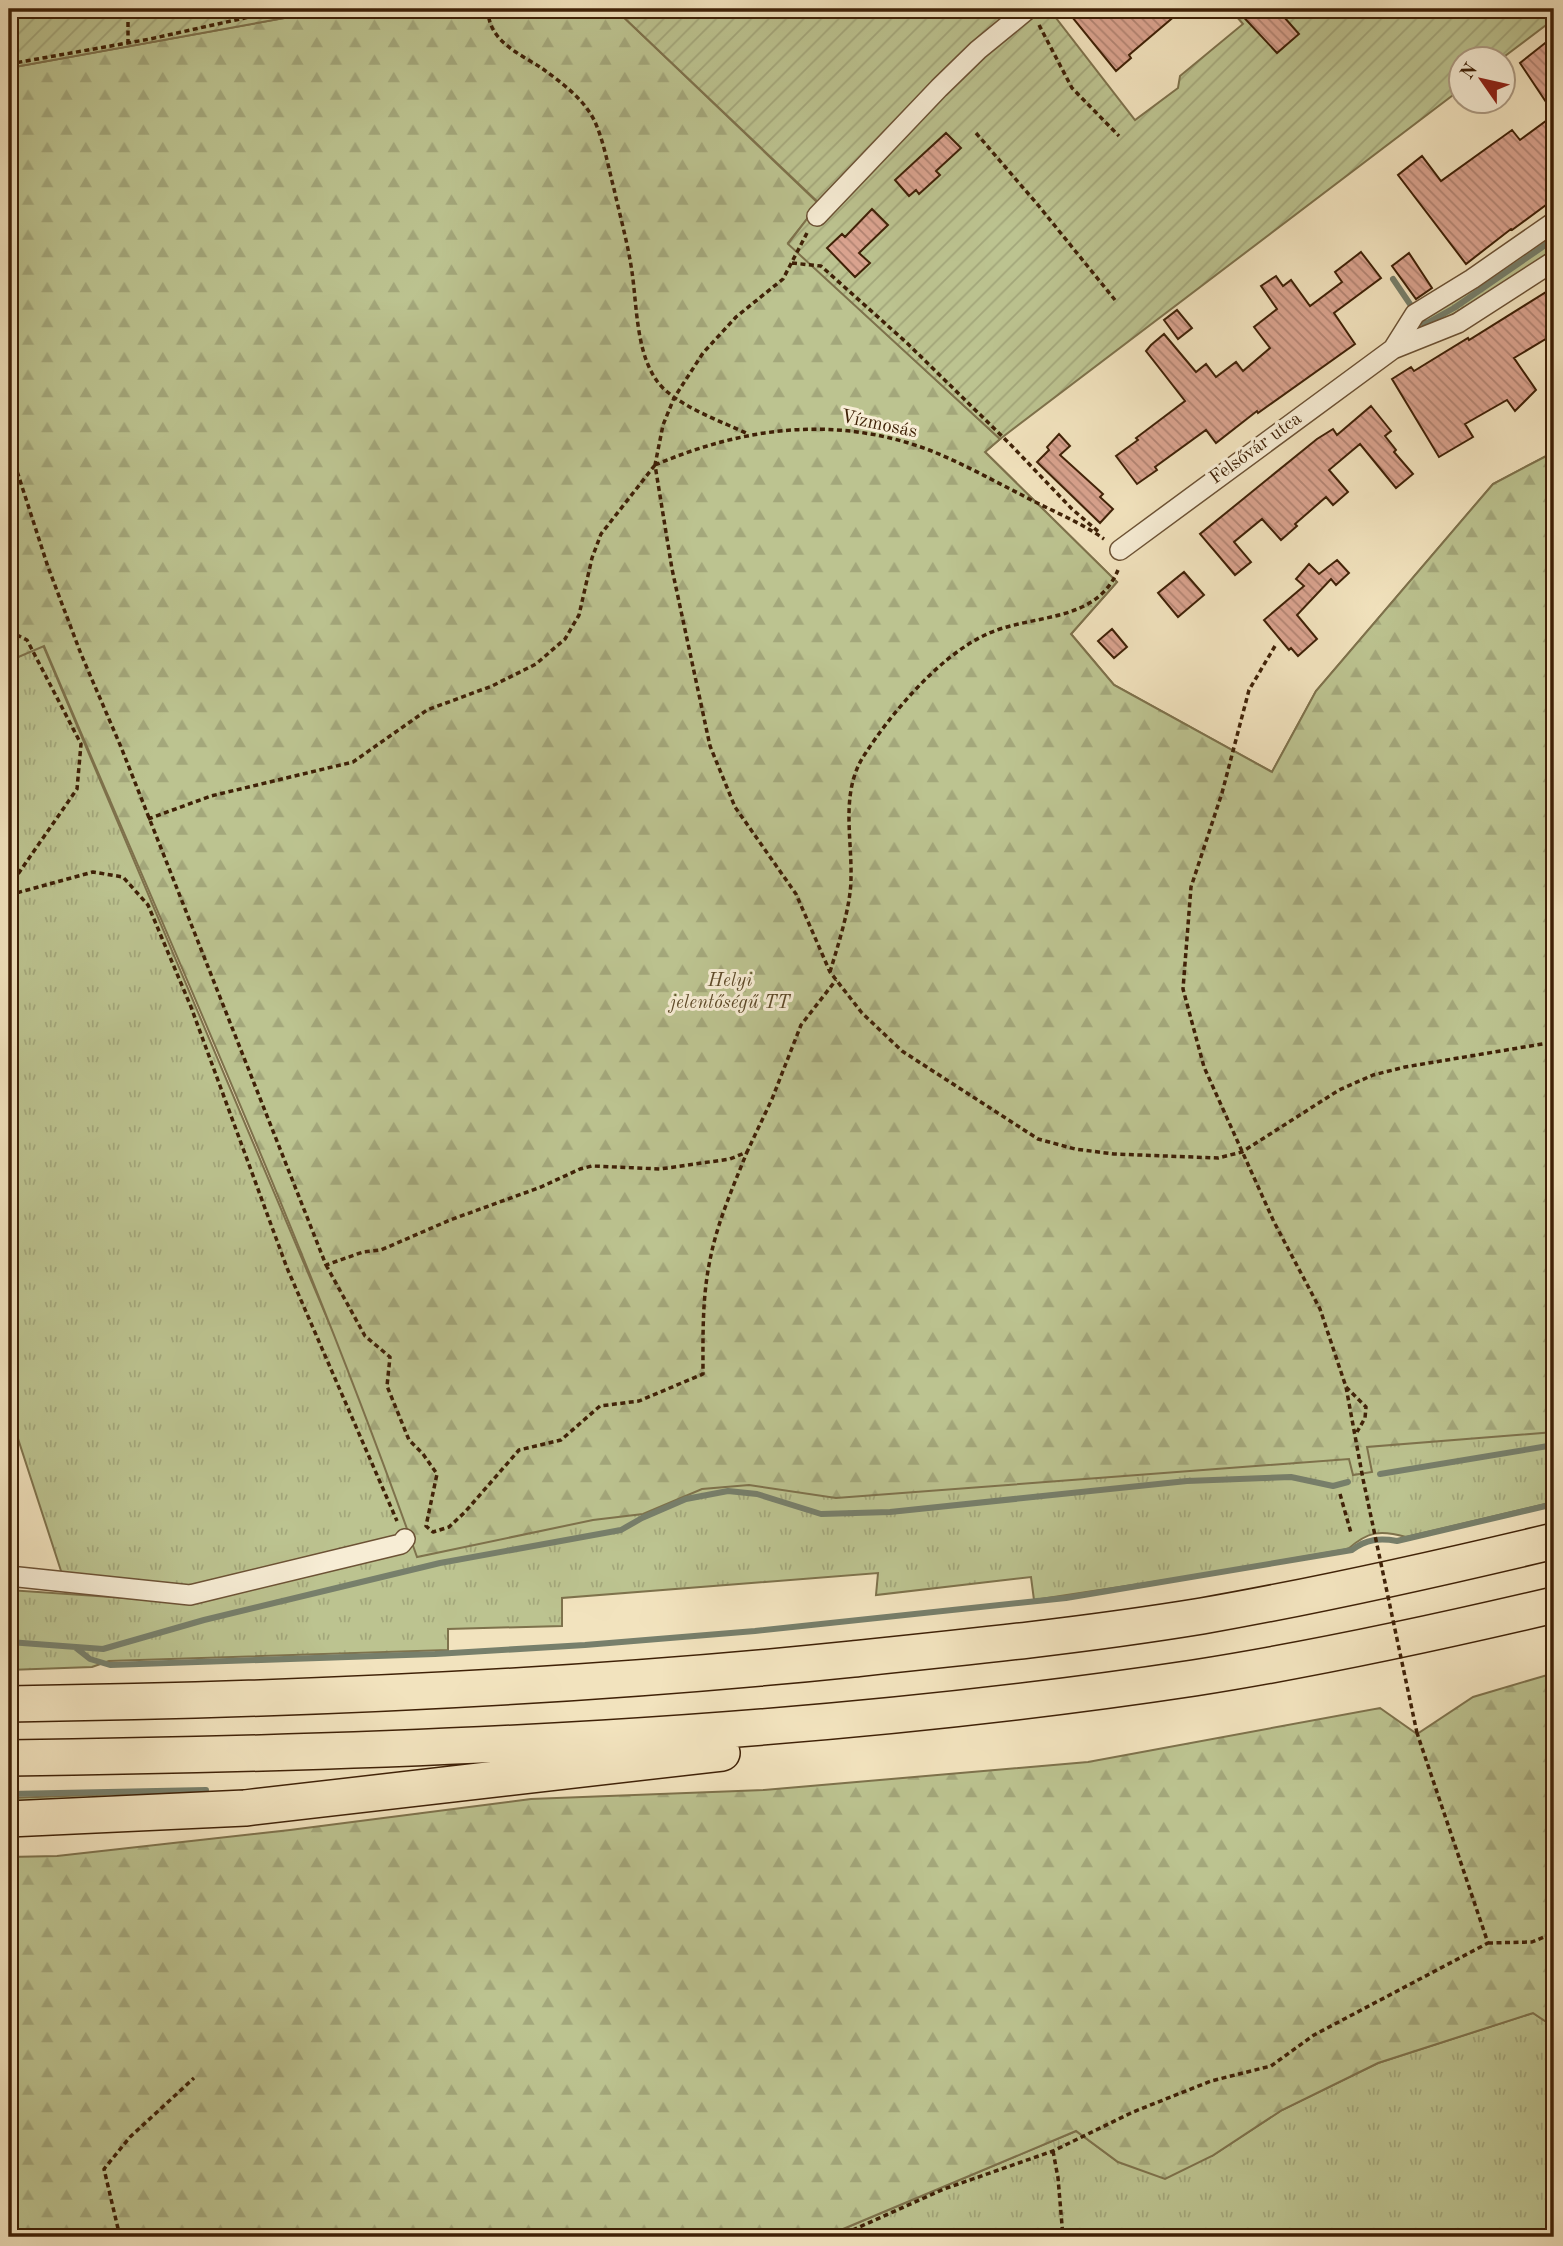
<svg xmlns="http://www.w3.org/2000/svg" width="1563" height="2246" font-family="'Old Standard TT',serif">
<style>
.grass{fill:url(#grass-tufts);stroke:#7e724c;stroke-width:2}
.forest{fill:url(#forest-firs);stroke:#7e724c;stroke-width:2}
.garden{fill:url(#garden-furrows);stroke:#7e724c;stroke-width:2}
.lines{fill:none;stroke-linecap:round;stroke-linejoin:round}
.stream{stroke:#777f6b;stroke-width:6}
.building{fill:url(#building-back-hatch);stroke:#3f2107;stroke-width:2}
.street-casing{stroke:#6c5235;stroke-width:22}
.highway-casing{stroke:#3f2107;stroke-width:38}
.path{stroke:#3f2107;stroke-width:3.5;stroke-dasharray:5 3.5;stroke-linecap:butt}
.street{stroke:#f7edd5;stroke-width:19}
.highway{stroke:#f2e3be;stroke-width:35}
.path-bridge{stroke:#3f2107;stroke-width:3.5;stroke-dasharray:5 3.5;stroke-linecap:butt}
.labels{text-anchor:middle;dominant-baseline:central;stroke-width:6;stroke-linejoin:round;paint-order:stroke}
.street-label{font-size:19px;fill:#3f2107;stroke:#f7edd5}
.park-label{font-size:19px;font-style:italic;fill:#5e4a29;stroke:#f7edd5}
</style>
<defs>
<pattern id="grass-tufts" width="24" height="20" patternUnits="userSpaceOnUse" patternTransform="scale(1.75)"><rect width="24" height="20" fill="#bcc390"/><path d="M3 7l-1-3M5 7V3M7 7l1-3M15 17l-1-3M17 17v-4M19 17l1-3" fill="none" stroke="#a3a77b"/></pattern>
<pattern id="forest-firs" width="22" height="20" patternUnits="userSpaceOnUse" patternTransform="scale(1.75)"><rect width="22" height="20" fill="#bcc390"/><path d="M5 1l3.5 6h-7zM16 11l3.5 6h-7z" fill="#a3a77b"/></pattern>
<pattern id="garden-furrows" width="10" height="10" patternUnits="userSpaceOnUse" patternTransform="scale(1.75)"><rect width="10" height="10" fill="#bcc390"/><path d="M-1 1l2-2M0 10L10 0M9 11l2-2" fill="none" stroke="#a3a77b"/></pattern>
<pattern id="building-back-hatch" width="6" height="6" patternUnits="userSpaceOnUse" patternTransform="scale(1.75)"><rect width="6" height="6" fill="#daa38f"/><path d="M-1 5l2 2M0 0l6 6M5-1l2 2" fill="none" stroke="#b28473"/></pattern>
</defs>
<rect width="100%" height="100%" fill="#f2e3be"/>
<filter id="stains"><feTurbulence type="fractalNoise" baseFrequency=".00286" numOctaves="4"/><feColorMatrix values="0 0 0 0 .2 0 0 0 0 .09 0 0 0 0 .02 0 0 0 .5 -.17"/></filter>
<radialGradient id="worn" r=".72"><stop offset=".6" stop-color="#630" stop-opacity="0"/><stop offset="1" stop-color="#630" stop-opacity=".3"/></radialGradient>
<!-- grass -->
<path class="grass" d="M334,9H615L607,343L1000,439L985,452L1117,582L1071,634L1114,685L1272,772L1316,691L1493,484L1554,452V1502L1406,1537C1381,1530 1368,1531 1348,1549L1205,1574L1034,1600L1031,1577L876,1595L878,1573L562,1598V1626L448,1629V1650L109,1661L92,1667L9,1670V1590L199,1603L62,1574L9,1411V661L43,645L330,1325L9,68Z
M1554,228V253L1435,325L1419,328L1416,325Z
M146,1793L127,1798L9,1803V1798Z
M1533,2013L1554,2027V2237H824L1076,2131L1118,2162L1212,2156L1282,2110L1378,2063Z"/>
<!-- forest -->
<path class="forest" d="M334,9H615L819,204L788,243L1000,439L985,452L1117,582L1071,634L1114,685L1272,772L1316,691L1493,484L1554,452V1432L1367,1447L1372,1472L1353,1475L1349,1459L836,1498L749,1485L702,1489L643,1514L593,1520L417,1557C308,1248 172,948 44,646L9,661V68Z
M1554,1673V2027L1533,2013L1378,2063L1282,2110L1212,2156L1165,2179L1118,2162L1076,2131L824,2237H9V1857L57,1856L290,1830L531,1799L764,1790L1088,1762L1380,1708L1417,1734L1473,1697Z"/>
<!-- garden -->
<path class="garden" d="M9,9H334L9,68Z
M615,9H1049L1135,120L1178,88L1180,76L1243,24L1230,9H1554V19L1501,59L1462,60L1461,89L1000,439L788,244L819,203Z"/>
<g class="lines">
<!-- stream -->
<path class="stream" d="M1393,279L1412,307
M1419,318L1422,323H1427L1454,308L1554,239
M1380,1474L1554,1445
M9,1642L103,1649L204,1620L440,1563L621,1530L642,1518L686,1499L728,1491L757,1494L821,1514L890,1512L1187,1481L1291,1477L1333,1486L1348,1482
M76,1648L90,1659L110,1665L435,1654L585,1645L755,1631L1066,1598L1352,1550C1366,1539 1380,1538 1397,1541L1554,1504
M9,1794L206,1790"/>
</g>
<!-- building -->
<path class="building" d="M1082,9H1183L1129,55L1131,58L1116,71L1072,17Z
M1236,9H1277L1299,34L1277,53Z
M1554,36V114L1520,63Z
M1554,115V199L1512,230L1511,229L1466,264L1398,175L1422,156L1441,181L1512,130L1520,140Z
M946,133L961,148L936,171L940,175L919,194L916,190L909,196L895,180Z
M872,209L888,225L859,253L870,263L855,277L827,248L842,234L845,237Z
M1361,252L1381,278L1334,313L1355,344L1258,413L1257,411L1216,443L1206,430L1155,467L1157,470L1137,484L1116,456L1138,440L1136,438L1185,401L1146,351L1151,345L1164,334L1196,372L1206,364L1216,377L1236,362L1243,371L1270,348L1254,327L1277,309L1261,286L1276,276L1283,286L1291,280L1310,306L1342,282L1335,272Z
M1409,253L1432,288L1416,299L1392,266Z
M1554,287V334L1514,358L1536,390L1515,411L1507,400L1465,424L1473,437L1439,457L1392,379L1411,367L1414,371L1468,338L1469,340Z
M1177,310L1192,328L1178,339L1164,320Z
M1371,406L1391,431L1385,436L1396,450L1394,452L1413,474L1396,488L1360,444L1329,470L1348,492L1333,505L1326,497L1295,524L1297,526L1281,540L1262,519L1234,542L1251,562L1235,575L1200,534L1317,439L1333,429L1337,435Z
M1059,434L1070,446L1060,455L1103,494L1100,497L1113,509L1100,523L1037,462L1049,450L1047,447Z
M1337,560L1349,573L1336,585L1331,579L1297,615L1317,639L1298,656L1291,648L1289,650L1264,620L1304,586L1296,579L1309,564L1319,574Z
M1184,572L1204,595L1178,617L1158,593Z
M1112,629L1127,647L1114,658L1098,641Z"/>
<g class="lines">
<!-- street casing -->
<g class="street-casing">
<path id="street" d="M817,216L939,88L978,50L1028,9
M1393,349L1415,314L1472,279L1554,222
M1120,550L1393,349L1458,323L1554,261
M9,1576L190,1595L401,1544L405,1539"/>
</g>
<!-- highway casing -->
<g class="highway-casing">
<path id="highway" d="M9,1704C290,1700 572,1688 853,1659C969,1647 1086,1635 1202,1616C1321,1595 1437,1569 1554,1541
M9,1758C405,1753 802,1737 1194,1678C1315,1659 1435,1633 1554,1605
M9,1819L245,1808L722,1753"/>
</g>
<!-- path -->
<path class="path" d="M488,9C488,42 521,54 543,69C562,83 585,100 595,122C604,142 608,166 614,189C620,216 628,244 632,272C637,306 636,352 657,381C674,405 721,421 748,434
M1039,25L1072,88L1119,136
M128,44V9
M9,64L150,39L285,9
M976,133L1038,205L1115,300
M807,233L783,279L736,317L703,353L674,398L663,425L655,465L672,569L710,746L735,807L796,894L830,972L862,1013L902,1051L1038,1139L1075,1149L1114,1154L1218,1158L1242,1152L1339,1090L1373,1075L1405,1067L1554,1042
M792,263L821,266L907,343L1009,443L1072,509L1100,533
M9,457L16,468L48,567L81,654L121,747L326,1265L363,1252L381,1250L450,1220L541,1187L580,1169L592,1166L660,1169L730,1159L747,1152L772,1099L801,1025L836,980
M655,465C744,427 836,415 929,450C960,462 990,479 1020,494C1047,509 1079,521 1104,539
M9,631L27,640L81,744L77,789L9,887
M1275,646L1249,690L1222,793L1191,887L1183,989L1204,1067L1274,1222L1320,1309L1346,1387L1363,1479
M148,819L211,796L353,762L427,710L492,686L536,664L565,639L579,615L592,558L601,534L655,465
M9,895L93,872L123,877L148,905L191,1007L287,1268L397,1521
M830,972C838,945 851,906 851,878C852,836 840,791 865,754C892,712 940,656 985,635C1030,613 1095,625 1118,570
M326,1265L365,1336L390,1357L387,1386L409,1440L423,1454L437,1474L426,1526L433,1532L449,1527L465,1512L519,1450L561,1440L600,1406L639,1401L703,1374C703,1336 702,1298 710,1260C717,1223 733,1187 747,1152
M1346,1387L1366,1407L1365,1418L1357,1432
M1340,1494L1351,1533
M1488,1943L1532,1942L1554,1933
M1053,2151L1058,2178L1063,2237
M120,2237L104,2169L130,2137L194,2078
M837,2237L944,2189L1053,2151L1133,2112L1211,2081L1271,2066L1314,2035L1488,1943L1417,1733"/>
<!-- street -->
<use href="#street" class="street"/>
<!-- highway -->
<use href="#highway" class="highway"/>
<!-- path-bridge -->
<path class="path-bridge" d="M1363,1479L1417,1733"/>
</g>
<g class="labels">
<!-- street labels -->
<g class="street-label">
<text transform="translate(879 425) rotate(12)">Vízmosás</text>
<text transform="translate(1256 449) rotate(-36)">Felsővár utca</text>
</g>
<!-- park labels -->
<g class="park-label">
<text x="730" y="981">Helyi<tspan x="730" dy="22">jelentőségű TT</tspan></text>
</g>
</g>
<!-- margin -->
<rect width="1563" height="2246" fill="none" stroke="#f2e3be" stroke-width="35"/>
<rect x="10" y="10" width="1542" height="2225" fill="none" stroke="#3f2107" stroke-width="3.5"/>
<rect x="18" y="18" width="1528" height="2211" fill="none" stroke="#3f2107" stroke-width="2"/>
<!-- north arrow -->
<g transform="translate(1482 80) rotate(304)"><circle r="33" fill="#f7edd5" stroke="#ad9b83" stroke-width="2"/>
<path d="M0-5L12 26L0 18L-12 26Z" fill="#8f2418"/>
<text y="-10" font-size="19" font-weight="bold" text-anchor="middle" fill="#3f2107">N</text>
</g>
<rect width="100%" height="100%" filter="url(#stains)"/>
<rect width="100%" height="100%" fill="url(#worn)"/>
</svg>
